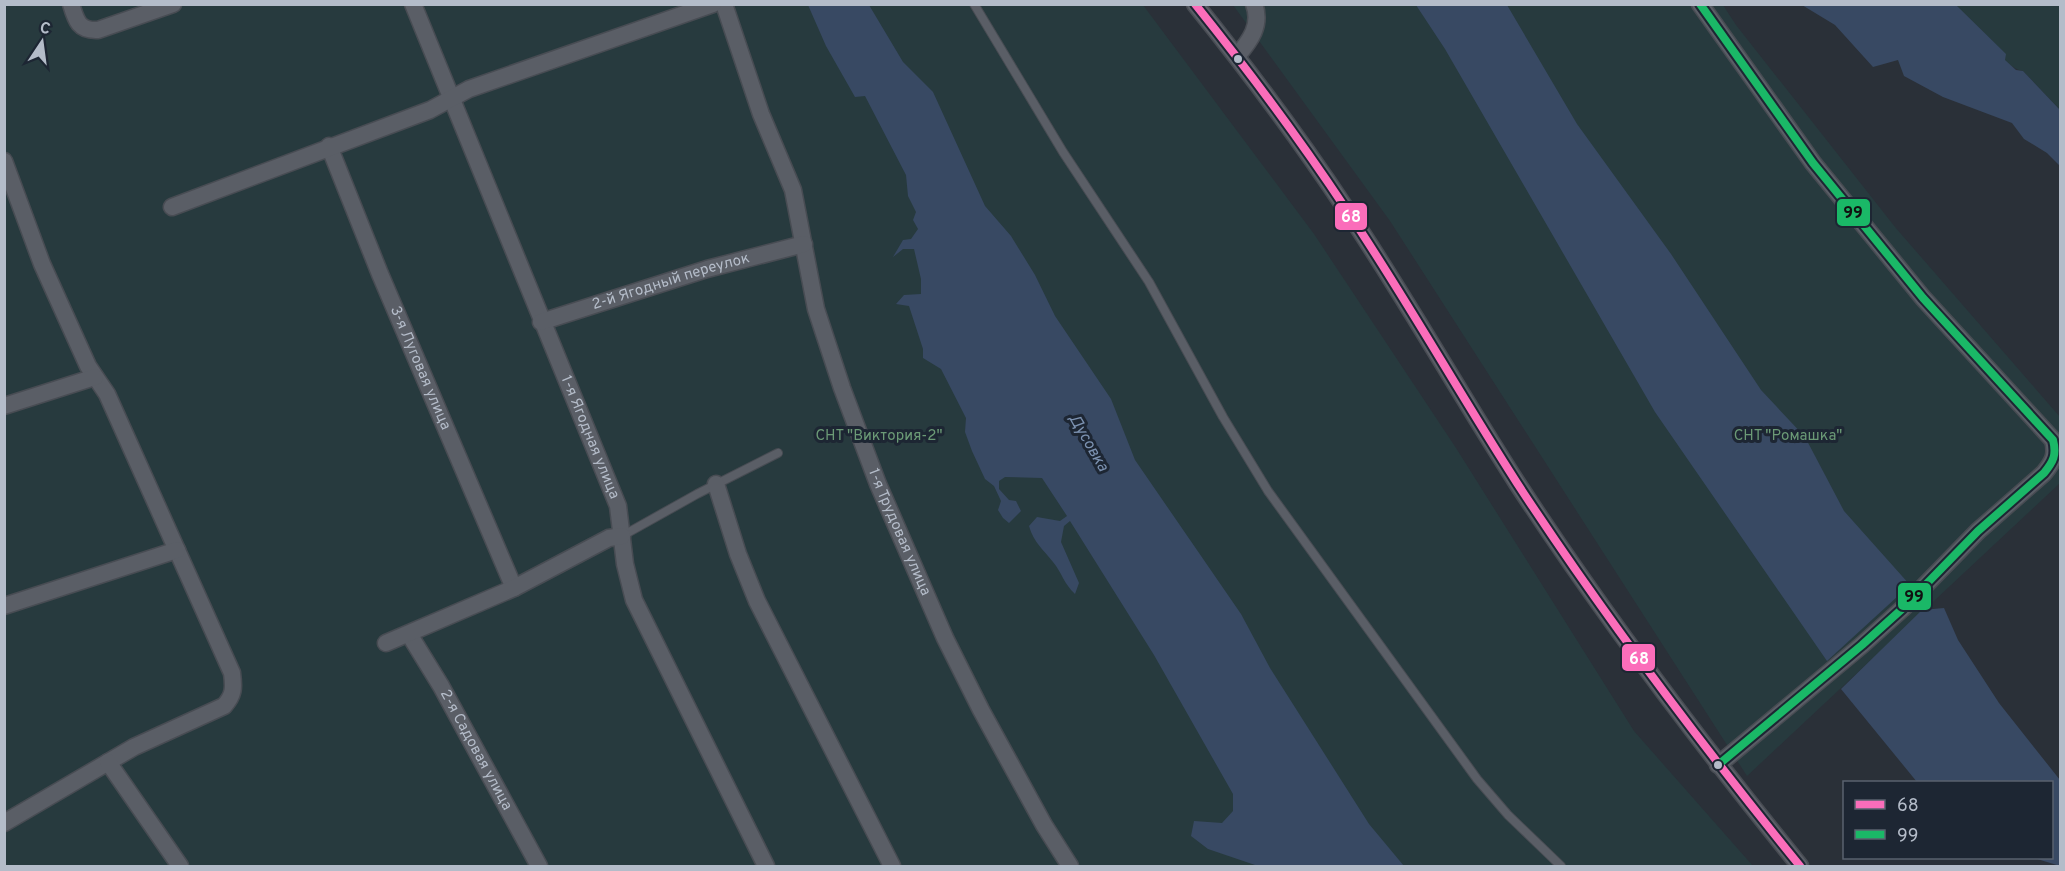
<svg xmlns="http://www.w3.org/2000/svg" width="2065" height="871" font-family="Overpass,sans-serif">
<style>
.green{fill:#273a3e}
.water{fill:#384963}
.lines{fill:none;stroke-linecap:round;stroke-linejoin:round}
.lane-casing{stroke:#484c53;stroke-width:10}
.street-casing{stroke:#484c53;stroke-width:19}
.lane{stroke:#5a5e66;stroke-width:8}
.street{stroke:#5a5e66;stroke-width:16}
.bus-1-casing{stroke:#1d2633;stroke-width:12}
.bus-2-casing{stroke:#1d2633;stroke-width:12}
.bus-1{stroke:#fb6dba;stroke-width:8}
.bus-2{stroke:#1ab867;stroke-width:8}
.bus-dot{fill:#b4bcc9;stroke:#1d2633;stroke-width:2}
.labels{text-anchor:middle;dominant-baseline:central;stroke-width:6;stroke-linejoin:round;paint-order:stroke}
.street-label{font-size:15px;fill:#b4bcc9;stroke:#1d2633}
.park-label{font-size:15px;fill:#6b9a76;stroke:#1d2633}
.water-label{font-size:16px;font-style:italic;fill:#7c92b1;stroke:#1d2633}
.line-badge{stroke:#1d2633;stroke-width:2}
.badge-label{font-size:16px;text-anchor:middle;font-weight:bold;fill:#fff}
.pale-badge-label{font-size:16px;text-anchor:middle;font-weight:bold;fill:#111}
</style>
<rect width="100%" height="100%" fill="#2a3038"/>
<!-- green -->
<path class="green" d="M5,4L1143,5L1314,234L1456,448L1634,731L1753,866H5Z
M1233,5H1723L1736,25L1895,227L2060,417V483L1747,776L1390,221Z
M1956,5H2060V110L2023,71C2003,68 1970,21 1956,5Z"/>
<!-- water -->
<path class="water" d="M808,5H869L903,62L933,92L985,206L1011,236L1035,275L1055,316L1111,399L1135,460L1241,614L1270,668L1369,824L1404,866H1258L1208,849L1191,836L1194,821L1222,823L1233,811V794L1154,655L1070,521L1064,526L1061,542L1079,583L1075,594C1064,584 1062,573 1053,562C1043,549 1034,543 1029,526L1037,517L1060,521L1067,516L1042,478L1005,477L999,481V489L1009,500L1016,501L1021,511L1009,523L1003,518L998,510L1001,501L994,486L985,479L972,451L965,432L966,418L941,369L923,358V349L909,306L896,304L904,295L921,294V279L914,249H903L893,257L903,240L911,239L918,229L913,220L916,212L908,196L906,175L865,96L855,97L826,46Z
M1416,5H1507L1577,124L1671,254L1761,390L1805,437L1844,511L1910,585L1827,661L1655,412L1445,49Z
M1802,5H1956L2006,54L2005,60L2016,70L2023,71L2060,110V166L2047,153L2024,139L2012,123L1943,97L1904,76L1898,60L1873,67L1835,25Z
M1944,608L1958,640L1999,703L2060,780V866L2034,858H2052V782H1917L1841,689L1922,610Z"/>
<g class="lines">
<!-- lane casing -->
<g class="lane-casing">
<path id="lane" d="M974,4L1063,152L1149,282L1223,417L1268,491L1477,779L1508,815L1561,866
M622,536L697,494L778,453"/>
</g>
<!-- street casing -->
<g class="street-casing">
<g id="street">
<path d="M71,4C76,21 79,31 98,30L173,4"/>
<path id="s1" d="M413,4L618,506L625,564L634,600L766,866"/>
<path id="s2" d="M724,4L761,114L793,190L816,309L842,388L878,484L945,638L981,710L1044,825L1070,866"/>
<path d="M1195,4C1248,70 1299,138 1346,209C1406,298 1459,393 1517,483C1604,616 1700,743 1800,866"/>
<path d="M1700,4L1813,163L1923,298L2053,440C2057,455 2053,462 2044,473L1978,531L1902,609L1862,645L1718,765"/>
<path d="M1237,56C1250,41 1262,25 1254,4"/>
<path id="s3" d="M329,146L380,274L514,588"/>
<path d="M4,161L42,264L88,366L107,394L232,673C234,688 234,695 224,706L134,747L4,823"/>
<path d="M172,207L430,110L469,89L713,4"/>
<path id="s4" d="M541,322L707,269L804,244"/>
<path d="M4,406L95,377"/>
<path d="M716,484L738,554L757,601L892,866"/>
<path d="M4,606L177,550"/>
<path id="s5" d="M409,634L441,686L539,866"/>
<path d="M386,643L514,588L609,538L622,536"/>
<path d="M108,762L180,866"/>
</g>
</g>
<!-- lane -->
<use href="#lane" class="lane"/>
<!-- street -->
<use href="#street" class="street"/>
<!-- bus-1 casing -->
<g class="bus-1-casing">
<path id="bus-1" d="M1195,4C1248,70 1299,138 1346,209C1406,298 1459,393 1517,483C1604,616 1700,743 1800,866"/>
</g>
<!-- bus-2 casing -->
<g class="bus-2-casing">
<path id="bus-2" d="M1700,4L1813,163L1923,298L2053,440C2057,455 2053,462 2044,473L1978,531L1902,609L1862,645L1718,765"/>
</g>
<!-- bus-1 -->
<use href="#bus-1" class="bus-1"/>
<!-- bus-2 -->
<use href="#bus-2" class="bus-2"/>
</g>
<!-- markers -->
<g class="bus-dot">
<circle cx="1238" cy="59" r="5"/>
<circle cx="1718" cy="765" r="5"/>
</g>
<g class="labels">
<!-- street labels -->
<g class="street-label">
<text stroke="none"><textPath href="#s4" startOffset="136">2-й Ягодный переулок</textPath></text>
<text stroke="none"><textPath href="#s3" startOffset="240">3-я Луговая улица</textPath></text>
<text stroke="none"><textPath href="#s1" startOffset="468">1-я Ягодная улица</textPath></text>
<text stroke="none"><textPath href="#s2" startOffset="558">1-я Трудовая улица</textPath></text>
<text stroke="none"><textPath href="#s5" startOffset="134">2-я Садовая улица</textPath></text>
</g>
<!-- park labels -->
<g class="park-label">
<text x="879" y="436">СНТ "Виктория-2"</text>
<text x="1788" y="436">СНТ "Ромашка"</text>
</g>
<!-- water labels -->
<g class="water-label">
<text transform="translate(1088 443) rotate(60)">Дусовка</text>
</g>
</g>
<g class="line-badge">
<rect x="1836" y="198" width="35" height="29" rx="6" fill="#1ab867"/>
<rect x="1334" y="202" width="34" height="29" rx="6" fill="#fb6dba"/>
<rect x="1897" y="582" width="35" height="29" rx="6" fill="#1ab867"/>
<rect x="1621" y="643" width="35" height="29" rx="6" fill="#fb6dba"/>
</g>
<g class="badge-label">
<text x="1351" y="222">68</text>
<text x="1639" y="664">68</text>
</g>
<g class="pale-badge-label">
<text x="1853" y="218">99</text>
<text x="1914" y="602">99</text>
</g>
<!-- border -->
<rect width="2065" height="871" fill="none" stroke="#b4bcc9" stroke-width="12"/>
<!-- legend -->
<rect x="1843" y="781" width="210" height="78" fill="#1d2633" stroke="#59626f" stroke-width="1.5"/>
<rect x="1855" y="800" width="30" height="9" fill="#fb6dba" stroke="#59626f" stroke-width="1.5"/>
<text x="1897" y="811" font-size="18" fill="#b4bcc9">68</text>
<rect x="1855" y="830" width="30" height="9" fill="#1ab867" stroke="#59626f" stroke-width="1.5"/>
<text x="1897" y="841" font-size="18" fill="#b4bcc9">99</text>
<!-- north arrow -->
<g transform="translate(42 42) rotate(13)" stroke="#1d2633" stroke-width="4.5" paint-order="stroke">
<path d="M0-4.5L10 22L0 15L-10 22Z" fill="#b4bcc9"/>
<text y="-9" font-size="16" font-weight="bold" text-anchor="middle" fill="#b4bcc9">С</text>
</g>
</svg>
